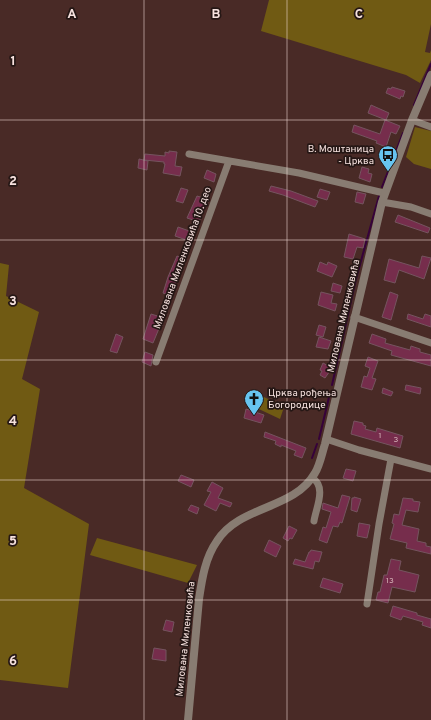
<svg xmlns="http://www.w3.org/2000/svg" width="431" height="720" font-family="Overpass,sans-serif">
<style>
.green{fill:#705a13}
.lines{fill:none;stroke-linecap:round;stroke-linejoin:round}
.stream{stroke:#36023a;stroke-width:2}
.building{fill:#762d4c;stroke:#75545f}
.minor{stroke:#887c72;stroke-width:7}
.tertiary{stroke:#887c72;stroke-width:8}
.grid{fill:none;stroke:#f7e2df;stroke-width:1;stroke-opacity:0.55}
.labels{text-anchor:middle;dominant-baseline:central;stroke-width:3.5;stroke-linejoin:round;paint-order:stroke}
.number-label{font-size:8px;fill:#d7b5ba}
.poi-label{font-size:10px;fill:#f7e2df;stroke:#251715;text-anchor:end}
.street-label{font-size:10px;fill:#f7e2df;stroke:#251715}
.grid-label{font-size:13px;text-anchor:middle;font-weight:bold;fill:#f7e2df;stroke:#251715;stroke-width:3.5;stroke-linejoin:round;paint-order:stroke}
</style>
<rect width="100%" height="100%" fill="#492a26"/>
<!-- green -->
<path class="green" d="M269,0H431V24L425,52L430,53L431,50V60L420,83L406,75L261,31Z
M415,127L431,131V169L414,164L406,157Z
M0,263L9,265L6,296L39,312L22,379L40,389L24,488L89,524L68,688L0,680Z
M252,391L284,407L280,419L246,403Z
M97,538L197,565L188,583L90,555Z"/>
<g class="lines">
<!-- stream -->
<path class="stream" d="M414,105L431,64
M382,187L403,133
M332,385L356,279L379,196
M319,439L330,393
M312,458L317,444"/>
</g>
<!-- building -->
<path class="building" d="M392,87L405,91L403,97L401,96L400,99L386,93L388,88L391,89Z
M371,105L389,113L386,120L368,113Z
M385,120L400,126L396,134L391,132L386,147L376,143L377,141L352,132L354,125L380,134Z
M169,151L177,152L175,166L182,167L180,176L163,173L165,164H164V162L144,160L145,154L165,156V152L169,153Z
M139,159L148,161L147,170L138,168Z
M362,167L369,169L368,173L372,174L370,182L359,178Z
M207,170L216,174L214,182L204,178Z
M271,186L291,191L318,201L315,207L283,195L269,191Z
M181,188L188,190L183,203L176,201Z
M320,189L330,192L327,200L317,197Z
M357,192L366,194L363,204L355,202Z
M197,196L207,199L199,222L187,218Z
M398,215L430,228L428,233L395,222Z
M178,227L195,233L192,242L175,236Z
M349,234L365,239L363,248L357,247L353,259L344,257Z
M177,256L184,259L171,296L163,293L168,277Z
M422,256L431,258L424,279L399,270L395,283L384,280L389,259L419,268Z
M320,262L327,265L328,262L337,266L332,277L317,271Z
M333,283L342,286L340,293L331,291Z
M321,292L333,295L331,303L337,304L335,311L318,305Z
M390,292L398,295L391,320L382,317Z
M151,314L161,317V321L163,322L162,326H160L153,343L143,339Z
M408,314L423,319L425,314L431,316V327L407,319Z
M319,325L326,327L323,337L316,335Z
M116,334L123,337L117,353L110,351Z
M372,334L386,339L385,343L410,350L411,346L420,349V352L431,355V366L391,355L392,351L369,343Z
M319,337L331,341L328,349L316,347Z
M145,352L153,355L151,366L142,362Z
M368,357L378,361L372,378L376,379L372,390L361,387L364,376L367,377L370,368L365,366Z
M323,363L332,368L325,378L320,375L322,371L320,370Z
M406,385L421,388L420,394L405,390Z
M383,388L393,392L391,396L382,393Z
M246,409L264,415L261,423L244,418Z
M354,421L363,423V425L366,426L365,429L376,432L377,428L403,436L400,448L351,434Z
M265,432L306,448L302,458L294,455L296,451L281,445V447L275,444L276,441L264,437Z
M346,469L356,471L353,481L343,478Z
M181,475L194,480L191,487L178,481Z
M212,482L223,488L218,498L232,503L230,507L220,503L216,511L204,505L211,492L207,491Z
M342,495L350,497L342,523L340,522L338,527L333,526L327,543L319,540L323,527L326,528L331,512L322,509L323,503L338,508Z
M354,497L361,499L357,512L351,510L352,498H354Z
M403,498L413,499V501L420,502L418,512L406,510L402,525L419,529L417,541L426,543V546L431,547V554L406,548L407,543L390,539L394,524L392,523L394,514L399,515Z
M191,505L199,508L197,514L188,510Z
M359,523L370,525L367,538L357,536Z
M289,526L297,530L292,539L290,538L288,541L283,538Z
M269,540L281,546L276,557L264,551Z
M311,550L322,552L319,562L315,561L313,569L293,564L295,559L305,562L309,552H310Z
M391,559L401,561L399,570L419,575L415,592L392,587L388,603L376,600L378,592H380L384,575H387Z
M323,578L343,584L340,593L320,587Z
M393,606L417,613V615L431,619V628L422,625L423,622L403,616L401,620L390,616Z
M166,620L174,622L172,632L163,630Z
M154,648L166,650V661L152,659Z"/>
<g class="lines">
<!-- minor -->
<path class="minor" d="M412,120L431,127
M189,154L299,173L384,193
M382,202L411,207L431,214
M354,317L431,343
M156,362L229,161
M326,439L359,450L431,469
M312,478C327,486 316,508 314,521
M367,604L379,524L391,459"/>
<!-- tertiary -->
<path class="tertiary" d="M188,720L199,599C202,579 205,558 217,541C240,505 294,510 315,473C320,465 322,453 325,444L382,202L412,120L431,75"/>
</g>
<!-- grid -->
<path class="grid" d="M144,0V720M287,0V720M0,120H431M0,240H431M0,360H431M0,480H431M0,600H431"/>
<!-- icons -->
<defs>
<g id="bus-pin" transform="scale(1)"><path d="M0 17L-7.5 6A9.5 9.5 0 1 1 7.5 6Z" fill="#67c4f0" stroke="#251715"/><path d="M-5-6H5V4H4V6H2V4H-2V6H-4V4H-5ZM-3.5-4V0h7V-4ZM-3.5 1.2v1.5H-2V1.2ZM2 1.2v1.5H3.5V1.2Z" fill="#111"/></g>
<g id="church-pin" transform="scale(1)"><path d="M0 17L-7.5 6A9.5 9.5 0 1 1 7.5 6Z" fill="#67c4f0" stroke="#251715"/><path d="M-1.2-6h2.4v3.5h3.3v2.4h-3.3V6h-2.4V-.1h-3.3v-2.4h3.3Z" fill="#111"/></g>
</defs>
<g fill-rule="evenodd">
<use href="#bus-pin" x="388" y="155"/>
<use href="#church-pin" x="254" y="399"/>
</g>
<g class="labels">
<!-- number labels -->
<g class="number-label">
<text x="380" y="436">1</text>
<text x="396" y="440">3</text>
<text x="390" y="581">13</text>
</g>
<!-- poi labels -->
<g class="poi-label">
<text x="374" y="149">В. Моштаница<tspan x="374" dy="12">- Црква</tspan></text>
<text x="268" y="393" text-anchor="start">Црква рођења<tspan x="268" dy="12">Богородице</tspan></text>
</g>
<!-- street labels -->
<g class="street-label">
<text transform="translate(183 258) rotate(-70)">Милована Миленковића 10. део</text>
<text transform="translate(344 316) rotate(-77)">Милована Миленковића</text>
<text transform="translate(186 639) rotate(-84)">Милована Миленковића</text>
</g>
</g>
<g class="grid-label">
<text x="72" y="18">A</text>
<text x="216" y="18">B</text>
<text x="359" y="18">C</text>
<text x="13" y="65">1</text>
<text x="13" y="185">2</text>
<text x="13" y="305">3</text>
<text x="13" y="425">4</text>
<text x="13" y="545">5</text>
<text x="13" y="665">6</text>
</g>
</svg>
